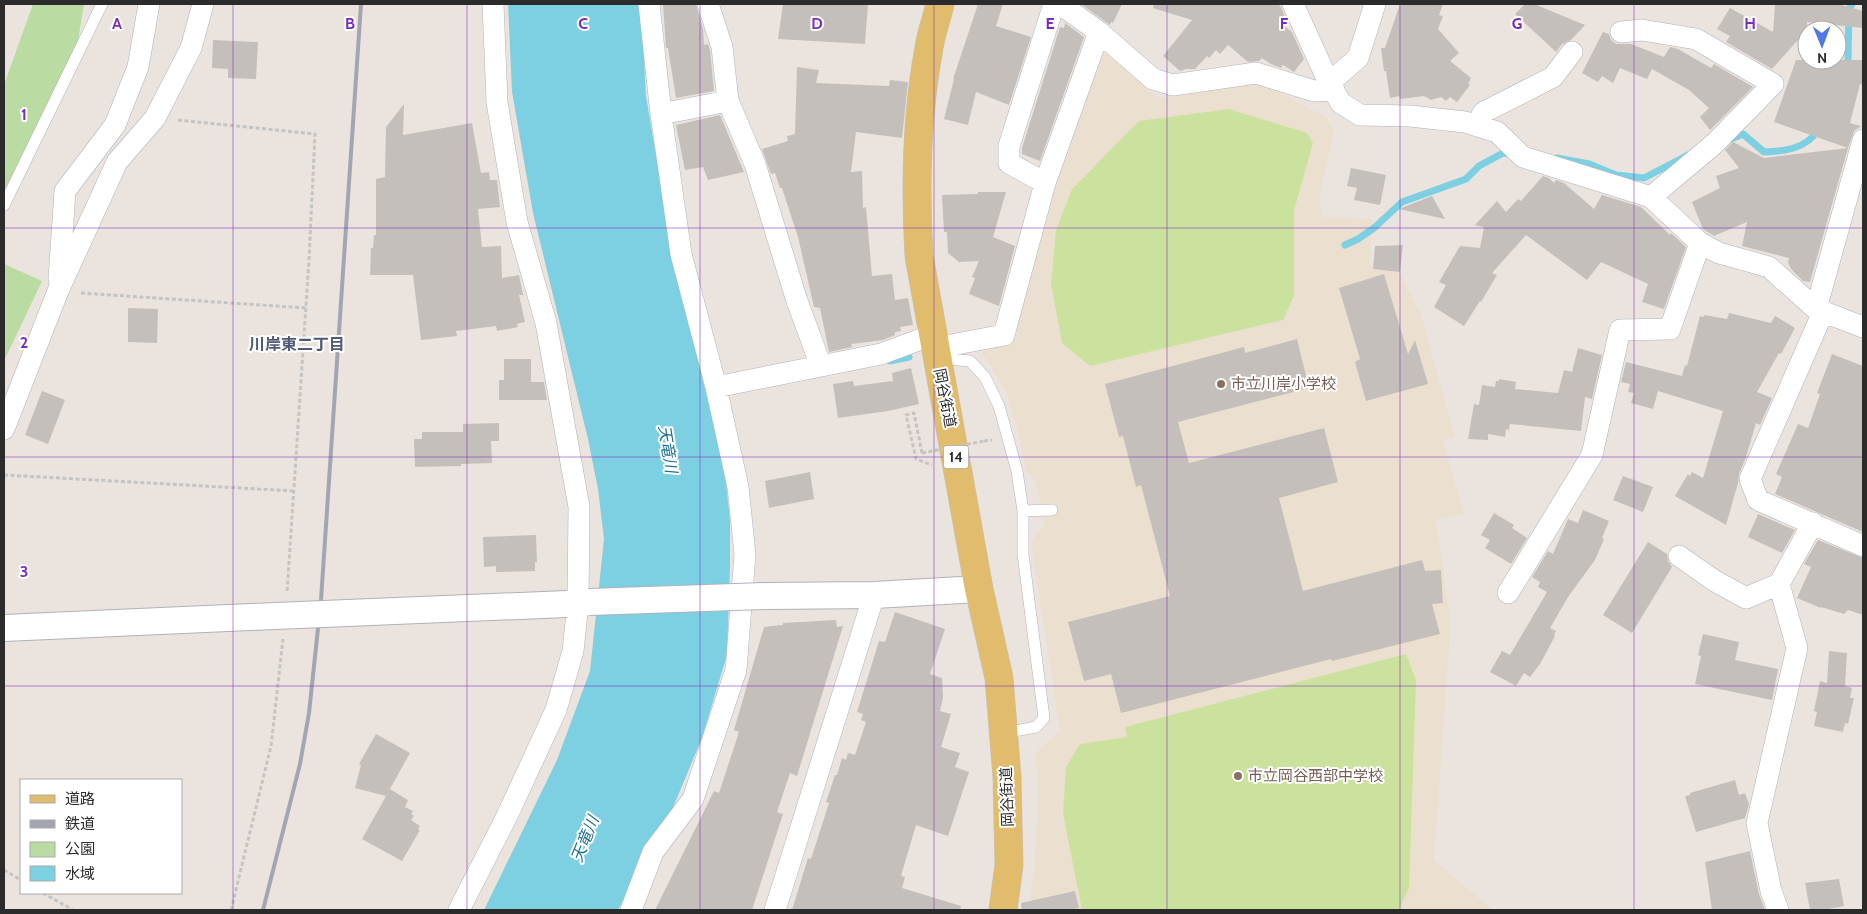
<svg xmlns="http://www.w3.org/2000/svg" width="1867" height="914" font-family="Cabin,'Noto Sans JP',sans-serif">
<style>
.education{fill:#ebe0d0}
.green{fill:#badba1}
.pitch{fill:#cbe29e}
.water{fill:#7dd0e1}
.lines{fill:none;stroke-linecap:round;stroke-linejoin:round}
.stream{stroke:#7dd0e1;stroke-width:7}
.building{fill:#c4bfba}
.service-casing{stroke:#afb2ba;stroke-width:12}
.minor-casing{stroke:#afb2ba;stroke-width:22}
.tertiary-casing{stroke:#afb2ba;stroke-width:28}
.primary-casing{stroke:#c4c4c4;stroke-width:29}
.path{stroke:#c4c4c4;stroke-width:3;stroke-dasharray:4 2.5;stroke-linecap:butt}
.service{stroke:#fff;stroke-width:11}
.minor{stroke:#fff;stroke-width:21}
.tertiary{stroke:#fff;stroke-width:26}
.primary{stroke:#e1bc6d;stroke-width:28}
.rail{stroke:#a2a6b3;stroke-width:4}
.tertiary-bridge-casing{stroke:#afb2ba;stroke-width:28;stroke-linecap:butt}
.path-bridge{stroke:#c4c4c4;stroke-width:3;stroke-dasharray:4 2.5;stroke-linecap:butt}
.tertiary-bridge{stroke:#fff;stroke-width:26}
.grid{fill:none;stroke:#7b2cbf;stroke-width:1;stroke-opacity:0.55}
.education-dot{fill:#8d6e63;stroke:#fff;stroke-width:2}
.labels{text-anchor:middle;dominant-baseline:central;stroke-width:4;stroke-linejoin:round;paint-order:stroke}
.shield{fill:#fff;stroke:#6b6b6b;stroke-width:1}
.shield-label{font-size:14px;font-weight:bold;fill:#2b2b2b}
.education-label{font-size:15px;fill:#785e54;stroke:#fff;text-anchor:start}
.street-label{font-size:15px;fill:#2b2b2b;stroke:#fff}
.neighbourhood-label{font-size:16px;font-weight:bold;fill:#505a76;stroke:#fff}
.water-label{font-size:16px;font-style:italic;fill:#1c708d;stroke:#fff}
.grid-label{font-size:16px;text-anchor:middle;font-weight:bold;fill:#7b2cbf;stroke:#fff;stroke-width:4;stroke-linejoin:round;paint-order:stroke}
</style>
<rect width="100%" height="100%" fill="#ebe4de"/>
<!-- education -->
<path class="education" d="M1099,48L1159,98L1257,81L1325,116L1334,132L1319,199L1322,217L1356,218L1373,220L1369,265L1399,272L1421,314L1455,437L1443,440L1464,514L1436,520L1450,619V634L1434,860L1493,910H1029L1034,870L1038,800L1036,752L1060,731L1031,544L1035,533L1045,527L1037,488L1032,476L1026,471L1017,428L1006,392L984,356L973,344L1010,335L1046,197Z"/>
<!-- green -->
<path class="green" d="M33,4H84L75,59L4,193V85Z
M4,264L42,281L4,361Z"/>
<!-- pitch -->
<path class="pitch" d="M1229,109L1307,133L1313,143L1294,211V296L1283,320L1090,366L1062,343L1051,284L1056,230L1072,189L1139,121Z
M1406,654L1416,680L1409,888L1399,910H1082L1063,814L1066,767L1080,744L1127,737L1125,727Z"/>
<!-- water -->
<path class="water" d="M508,4H641L646,96L670,239L725,474L730,520V567L727,655L702,738L669,817L618,910H484L557,760L590,671L604,539L598,489L588,439L533,213L512,92Z"/>
<g class="lines">
<!-- stream -->
<path class="stream" d="M1844,67L1848,61L1849,9L1852,4
M1729,140L1743,134L1764,152C1785,151 1806,149 1818,130
M1557,158L1589,164L1616,175L1644,178L1688,155
M1345,245L1358,239L1374,228L1402,202L1466,179L1479,166L1503,153L1512,154
M890,361L909,357"/>
</g>
<!-- building -->
<path class="building" d="M663,4H696L703,29L704,45L708,44L710,50L714,91L676,98L668,48H666Z
M783,4H868L865,44L778,39Z
M978,4H1003L996,26L1031,37L1009,105L976,92L968,125L944,119L954,79H953Z
M1081,4H1122L1113,23L1111,22L1110,25Z
M1154,4H1278L1281,7L1287,22L1284,26L1292,32L1304,59L1294,72L1283,65L1281,68L1271,64L1262,58L1259,61L1248,62L1228,45L1220,54L1216,50L1209,58L1207,56L1195,69H1186L1180,71L1163,56L1192,20L1153,8Z
M1400,4H1443L1439,15L1443,16L1438,29L1459,53L1450,61L1471,78L1468,84L1470,85L1457,102L1450,97L1446,101L1441,97L1431,100L1424,96L1400,99L1399,96L1390,98L1386,71H1384L1381,48H1385Z
M1525,4H1534L1585,25L1571,40L1562,44L1556,52L1515,14Z
M1775,4H1838L1863,11V28L1807,22V30L1772,69L1726,42L1730,36L1717,29L1730,8L1773,32Z
M1065,23L1084,37L1040,161L1022,154V148L1060,27L1064,28Z
M1603,32L1609,34L1611,40L1616,44H1631L1664,57L1670,47L1678,49L1711,68L1714,64L1753,87L1710,130L1700,117L1709,108L1689,90L1652,69L1647,79L1620,68L1613,83L1602,76L1598,82L1582,73Z
M213,40L258,42L256,79L228,78V69L212,68Z
M1796,60H1863V85L1860,84L1850,123L1861,126L1854,131L1848,148L1774,122Z
M797,67L819,70L816,83L889,86L890,80L908,82L902,138L856,132L851,172L862,171L863,208L866,207L872,276L892,274L895,300L908,298L913,325L900,327L901,331L895,332V335L883,340L851,344L852,347L829,352L820,308L814,307L798,237L782,188H780L775,173L771,174L762,149L788,141L787,136L795,134Z
M404,104L403,135L472,123L481,173L489,172L490,180H497L500,207L478,209L482,247L501,246L502,278L519,275L523,295H519L525,322L517,324L518,327L497,331L496,326L456,331L457,336L421,340L413,275H370L371,248H373L374,235H376V179L385,177L386,127Z
M720,115L744,172L708,180L703,167L685,170L676,125Z
M1733,142L1764,158L1848,148L1810,282L1803,281L1792,270L1788,263L1789,258L1742,246L1747,222L1714,236L1703,229L1692,202L1720,188L1716,176L1739,168L1725,150Z
M1351,168L1386,175L1380,205L1354,200L1357,188L1347,186Z
M1543,176L1549,178L1554,183L1556,180L1564,183L1594,209L1602,195L1641,207L1670,235L1671,233L1686,247L1664,309L1642,302L1648,284L1601,262L1587,280L1526,235L1492,273L1497,275L1481,302L1480,301L1464,326L1434,307L1446,285L1439,282L1460,246L1480,248L1484,227L1475,225L1497,201L1506,212L1518,199L1521,201Z
M978,192H1006L993,237L1015,246L999,306L969,294L975,278L972,277L979,261L959,262L948,253L947,232H944L942,195L978,194Z
M1432,196L1445,219L1399,209Z
M1403,245L1400,272L1373,269L1375,246Z
M1384,274L1408,354L1415,340L1428,384L1366,401L1355,362L1360,359L1339,288Z
M128,308L158,309L157,343L128,342Z
M1729,313L1771,323L1775,316L1795,328L1781,354L1779,353L1757,392L1772,398L1760,425L1756,423L1746,457L1739,474L1738,483L1726,525L1675,496L1688,474L1690,476L1692,472L1703,478L1723,411L1658,391L1653,409L1631,403L1634,393L1628,392L1630,384L1621,382L1626,362L1682,376L1685,365L1687,366L1700,316L1704,317V315L1727,319Z
M1297,339L1309,388L1178,422L1189,463L1324,428L1338,482L1279,498L1303,591L1422,560L1425,571L1441,570L1443,603L1432,604L1440,634L1332,661L1331,659L1121,713L1111,674L1084,681L1068,622L1170,596L1141,485L1136,487L1123,436L1119,437L1105,384L1244,347L1245,353Z
M1578,348L1602,355L1592,399L1585,397L1581,431L1510,424L1509,430L1506,429L1505,437L1488,434V440L1468,439L1474,404L1479,405L1482,385L1495,387L1496,381H1499V379L1516,382L1515,389L1558,393L1564,370L1572,372Z
M1832,354L1863,366V532L1775,494L1782,477L1776,474L1798,424L1808,428L1820,394L1817,393Z
M504,359H531V382H544L547,400H499V380H504Z
M911,368L919,404L888,411L838,418L833,384L853,381L854,386L893,381L892,373Z
M42,391L65,400L48,444L25,435Z
M499,423V441H491L492,463L461,464V466L415,467L414,439H422V432H463V424Z
M810,472L814,499L769,508L765,481Z
M1623,476L1653,487L1643,512L1613,500Z
M1583,510L1609,521L1602,538L1604,539L1595,560L1568,597L1550,628L1556,631L1554,635L1555,636L1540,664L1530,677L1524,673L1516,686L1490,672L1502,651L1510,655L1547,592L1538,587L1540,582L1532,577L1548,551L1553,554L1568,519L1578,523Z
M1494,513L1514,525L1512,528L1527,538L1511,564L1485,548L1490,540L1481,535Z
M1758,514L1795,530L1782,553L1748,537Z
M536,535L537,562H535V571L496,572V566L484,567L483,537Z
M1818,540L1863,558V615L1848,610L1844,614L1821,607V608L1797,598L1811,567L1804,564Z
M1648,542L1667,554L1668,561L1672,567L1632,633L1603,615Z
M895,612L945,629L930,674L942,678L943,698L940,711L951,714L941,747L960,753L955,767L969,772L948,836L916,825L901,876L905,877L902,888L961,906L960,910H792L808,858L811,859L829,803L826,802L835,775H837L842,758L846,760L848,753L855,755L866,722L861,720L863,714L857,712L879,641L885,642Z
M836,620L837,627L843,626L797,776L790,773L777,812L783,814L752,910H655L714,791L719,793L739,732L734,730L764,627L783,625V623Z
M1703,634L1739,642L1735,660L1778,669L1772,700L1695,684L1701,656L1698,655Z
M1829,651L1847,653L1845,686L1852,688L1850,698H1854L1848,724L1845,723L1843,732L1814,726L1817,712L1814,711L1820,681L1827,683Z
M376,734L410,753L386,796L355,788L361,765L359,764Z
M1735,780L1739,795L1745,793L1749,804L1745,818L1696,832L1685,796L1690,795V793Z
M390,789L408,800L405,807L413,811L411,814L414,816L411,820L420,826L418,830H420L402,861L362,839Z
M1750,851L1759,894L1765,910H1712L1705,862Z
M1839,879L1844,906L1823,910H1810L1805,883Z
M1075,891L1079,908L1068,910H1022L1021,903Z"/>
<g class="lines">
<!-- service casing -->
<g class="service-casing">
<path id="service" d="M4,205L102,4
M937,358L970,361L985,377L999,406L1017,471L1023,511V554L1044,718L1036,727L1004,733
M1023,511L1052,510"/>
</g>
<!-- minor casing -->
<g class="minor-casing">
<path id="minor" d="M649,4L661,114L681,254L716,387
M708,4L722,47L728,101
M1060,4L1099,32L1153,79L1173,85L1256,73L1314,91L1334,90
M1293,4L1329,83L1341,103L1360,115L1410,116L1465,122L1497,132L1523,157L1651,197L1700,243L1719,253L1769,267L1816,309L1863,327
M1621,32L1642,30L1696,39L1773,84L1714,144L1651,197
M1329,83L1358,58L1375,4
M661,114L728,101L755,164L797,301L821,366
M1476,125L1484,112L1553,77L1572,52
M1045,183L1009,163V146L1054,4
M59,279L65,191L115,125L138,67L149,4
M1816,309L1863,140
M1823,312L1750,479L1758,500L1863,546
M935,348L1004,335L1045,183L1099,32
M4,429L58,291L117,162L155,118L191,48L203,4
M1679,556L1715,581L1746,598L1779,584
M1508,593L1592,455L1620,330L1670,329L1700,243
M459,910L507,816L556,710L573,651L578,603L579,507L546,323L517,222L497,102L493,4
M631,910L653,852L693,799L736,670L745,554L738,487L716,387L881,354L932,335
M775,910L874,595
M1778,910L1771,891L1757,823L1797,648L1779,584L1813,523"/>
</g>
<!-- tertiary casing -->
<g class="tertiary-casing">
<path id="tertiary" d="M766,596L874,595L979,589
M4,628L275,616"/>
</g>
<!-- primary casing -->
<g class="primary-casing">
<path id="primary" d="M940,4C937,18 931,33 929,48C916,117 915,187 919,256L979,589L999,678L1007,777L1009,865L1003,910"/>
</g>
<!-- path -->
<path class="path" d="M178,120L315,134L309,260L287,593
M81,293L306,308
M984,441L992,440
M922,453L914,413L906,415L916,459L932,465
M4,475L295,491
M4,870L21,880
M43,893L73,910
M231,910L271,746L283,639"/>
<!-- service -->
<use href="#service" class="service"/>
<!-- minor -->
<use href="#minor" class="minor"/>
<!-- tertiary -->
<use href="#tertiary" class="tertiary"/>
<!-- primary -->
<use href="#primary" class="primary"/>
<!-- rail -->
<path class="rail" d="M263,910L300,764L309,713L321,600L361,4"/>
<!-- tertiary-bridge casing -->
<g class="tertiary-bridge-casing">
<path id="tertiary-bridge" d="M589,602L766,596
M275,616L567,604"/>
</g>
<!-- path-bridge -->
<path class="path-bridge" d="M922,453L984,441"/>
<!-- tertiary-bridge -->
<use href="#tertiary-bridge" class="tertiary-bridge"/>
</g>
<!-- grid -->
<path class="grid" d="M233,4V910M467,4V910M700,4V910M934,4V910M1167,4V910M1400,4V910M1634,4V910M4,228H1863M4,457H1863M4,686H1863"/>
<!-- markers -->
<g class="education-dot">
<circle cx="1221" cy="384" r="5"/>
<circle cx="1238" cy="776" r="5"/>
</g>
<g class="labels">
<!-- shield labels -->
<rect class="shield" x="943.5" y="445.5" width="25" height="23" rx="4"/>
<g class="shield-label">
<text x="956" y="457">14</text>
</g>
<!-- education labels -->
<g class="education-label">
<text x="1231" y="384">市立川岸小学校</text>
<text x="1248" y="776">市立岡谷西部中学校</text>
</g>
<!-- street labels -->
<g class="street-label">
<text transform="translate(945 398) rotate(79)">岡谷街道</text>
<text transform="translate(1007 797) rotate(-92)">岡谷街道</text>
</g>
<!-- neighbourhood labels -->
<g class="neighbourhood-label">
<text x="297" y="344">川岸東二丁目</text>
</g>
<!-- water labels -->
<g class="water-label">
<text transform="translate(668 449) rotate(81)">天竜川</text>
<text transform="translate(585 839) rotate(-68)">天竜川</text>
</g>
</g>
<g class="grid-label">
<text x="117" y="29">A</text>
<text x="350" y="29">B</text>
<text x="583" y="29">C</text>
<text x="817" y="29">D</text>
<text x="1050" y="29">E</text>
<text x="1284" y="29">F</text>
<text x="1517" y="29">G</text>
<text x="1750" y="29">H</text>
<text x="24" y="120">1</text>
<text x="24" y="348">2</text>
<text x="24" y="577">3</text>
</g>
<!-- border -->
<rect width="1867" height="914" fill="none" stroke="#2b2b2b" stroke-width="10"/>
<!-- legend -->
<rect x="20" y="779" width="162" height="115" fill="#ffffff" stroke="#aaaaaa"/>
<rect x="30" y="795" width="25" height="8" fill="#e1bc6d" stroke="#aaaaaa"/>
<text x="65" y="804" font-size="15" fill="#2b2b2b">道路</text>
<rect x="30" y="820" width="25" height="8" fill="#a2a6b3" stroke="#aaaaaa"/>
<text x="65" y="829" font-size="15" fill="#2b2b2b">鉄道</text>
<rect x="30" y="842" width="25" height="15" fill="#badba1" stroke="#aaaaaa"/>
<text x="65" y="854" font-size="15" fill="#2b2b2b">公園</text>
<rect x="30" y="866" width="25" height="15" fill="#7dd0e1" stroke="#aaaaaa"/>
<text x="65" y="879" font-size="15" fill="#2b2b2b">水域</text>
<!-- north arrow -->
<g transform="translate(1822 45) rotate(179)"><circle r="24" fill="#ffffff" stroke="#aaaaaa"/>
<path d="M0-4L9 19L0 12L-9 19Z" fill="#5079e6"/>
<text y="-8" font-size="14" font-weight="bold" text-anchor="middle" fill="#2b2b2b">N</text>
</g>
</svg>
